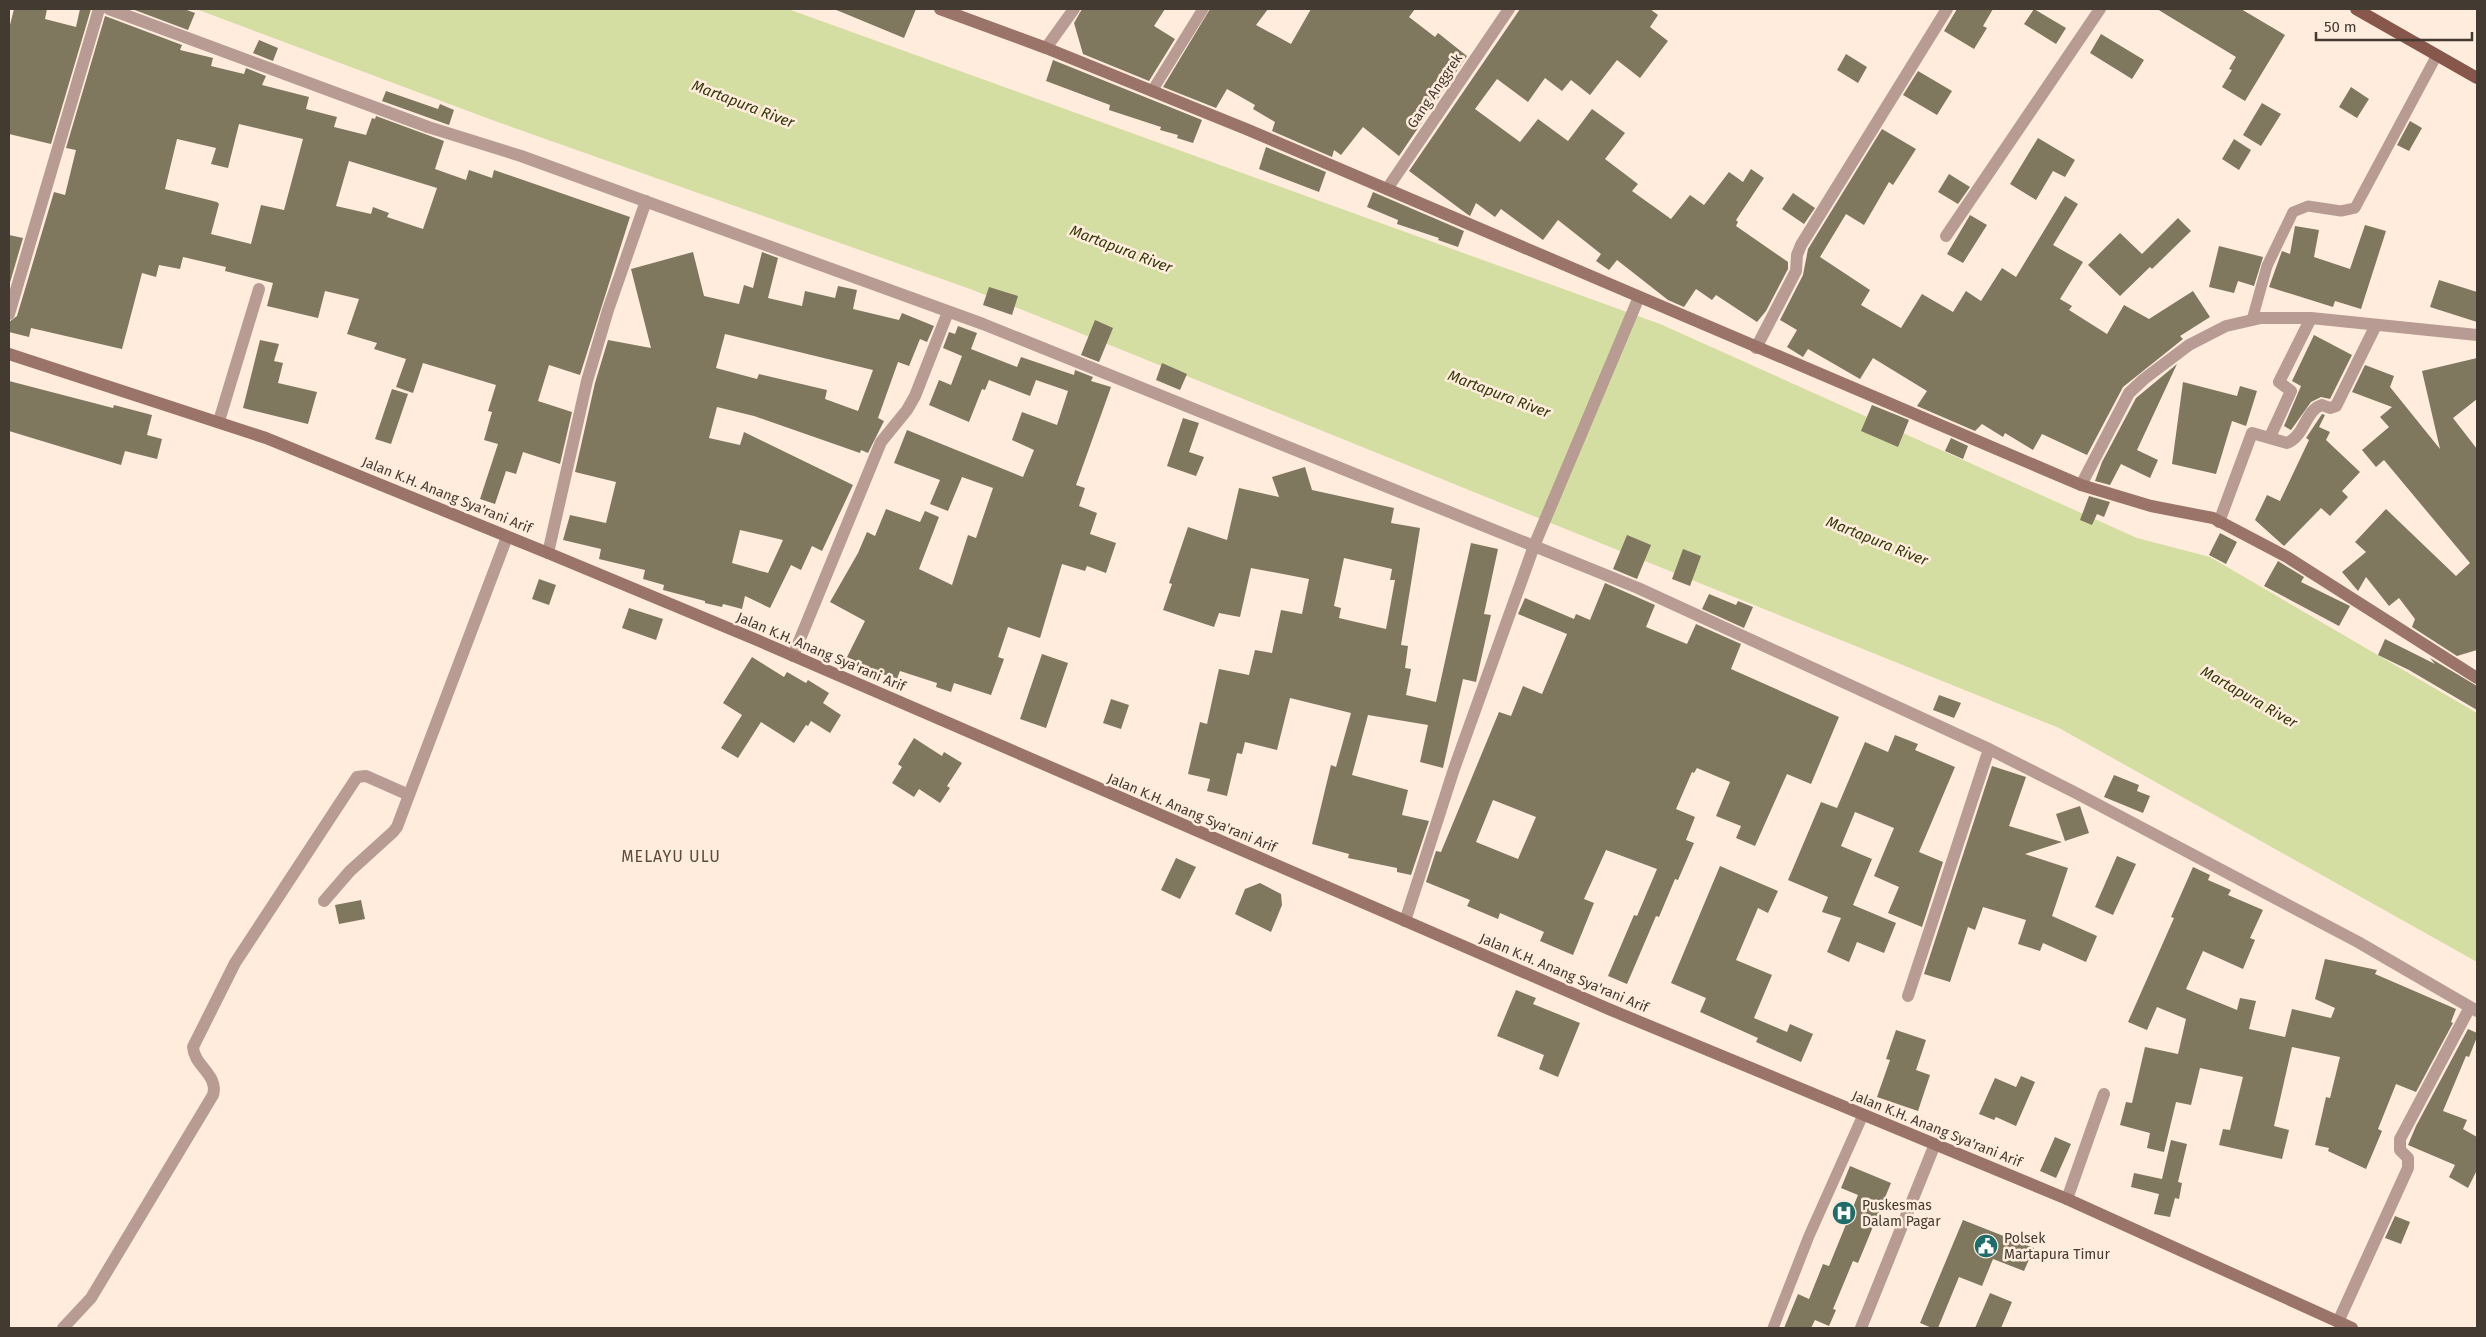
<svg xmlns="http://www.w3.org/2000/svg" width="2486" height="1337" font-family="'Fira Sans',sans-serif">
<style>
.water{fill:#d4dda2}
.building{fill:#80775f;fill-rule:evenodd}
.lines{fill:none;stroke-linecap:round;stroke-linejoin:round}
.lane{stroke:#b89c94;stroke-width:11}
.street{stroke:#b89c94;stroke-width:12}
.secondary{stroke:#9b7469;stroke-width:12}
.primary{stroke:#86574a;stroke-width:12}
.labels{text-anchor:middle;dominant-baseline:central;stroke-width:5;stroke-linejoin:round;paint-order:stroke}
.street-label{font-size:14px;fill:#433a32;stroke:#ffecdc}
.poi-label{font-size:14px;fill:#433a32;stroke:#ffecdc;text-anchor:start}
.water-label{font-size:15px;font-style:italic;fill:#353a0d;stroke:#ffecdc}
.quarter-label{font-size:16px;letter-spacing:1px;fill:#5d4a39;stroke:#ffecdc}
</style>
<rect width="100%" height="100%" fill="#ffecdc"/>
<!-- water -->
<path class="water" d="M196,9H788L1660,324L2137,538L2210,557L2477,713V962L2059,728L973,290L492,120Z"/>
<!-- building -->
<path class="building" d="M14,9H47L45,19L76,27L80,9H91L51,144L9,134V29Z
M132,9H184L195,13L188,30Z
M834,9H916L904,38Z
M1082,9H1165L1154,26L1175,39L1149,81L1083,54L1074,23Z
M1210,9H1268L1256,25L1291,44L1311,9H1415L1409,17L1435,37L1438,33L1467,56L1399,156L1363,127L1341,155L1334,150L1332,157L1272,131L1275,122L1253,109L1255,105L1227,89L1216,108L1163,87Z
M1520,9H1650L1658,15L1650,27L1668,41L1640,78L1617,60L1590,95L1571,80L1562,91L1545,78L1528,102L1497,79L1475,109L1520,142L1538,119L1568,141L1592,109L1625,133L1605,159L1638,184L1632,191L1671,219L1690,195L1704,205L1729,172L1743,182L1751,169L1764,178L1736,220L1738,222L1736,226L1788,262V269L1766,311L1757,322L1716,295L1712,300L1696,289L1684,307L1668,300L1617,260L1609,270L1596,261L1601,254L1558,220L1543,240L1501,209L1495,217L1476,203L1470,216L1467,214L1409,171Z
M1957,9H1993L1983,26L1987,28L1974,49L1944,31Z
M2034,9L2066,28L2056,44L2024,24Z
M2157,9H2241L2285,35L2245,101L2222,87L2232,70L2229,69L2236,57Z
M105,16L182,45L180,50L213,58L211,66L244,74L246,68L266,76L262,85L309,97L306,109L337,117L334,127L366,135L372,118L375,119L376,116L444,141L435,169L466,180L469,170L492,178L494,170L630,217L580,375L549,365L538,401L572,412L560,464L523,452L516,474L506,471L495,504L480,499L498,444L484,440L492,412L488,411L496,385L423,363L413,393L396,387L406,359L374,349L377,343L347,334L359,299L325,291L318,318L267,306L273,283L225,271L226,267L183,257L180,269L159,265L156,277L142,273L122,349L31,328L29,337L9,332V322L17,316L54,192L65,195L76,150L66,148ZM239,124L303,139L284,210L261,205L251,244L211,234L219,204L217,202L165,189L177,139L216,148L211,164L228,168ZM349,161L437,188L423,229L387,217L389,213L373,207L371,214L336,206Z
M2101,34L2144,60L2132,79L2090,53Z
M259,40L278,48L273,61L253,53Z
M1846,54L1867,67L1858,83L1837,70Z
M1053,60L1202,120L1193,143L1177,138L1178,135L1160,130L1161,127L1109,110L1110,105L1046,81Z
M1918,71L1952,91L1937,115L1903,95Z
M2351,87L2369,99L2357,118L2339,107Z
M386,91L438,109L440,104L454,110L449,125L382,101Z
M2262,103L2281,114L2261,146L2243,135Z
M2410,121L2422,128L2409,151L2397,145Z
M1882,129L1916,149L1893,185L1889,182L1864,225L1846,214L1820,257L1870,290L1861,305L1901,328L1922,294L1953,312L1966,291L1981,301L2002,268L2016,277L2065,196L2078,204L2053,245L2083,262L2060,299L2072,306L2069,310L2107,334L2124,305L2149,319L2193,291L2210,317L2180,336L2183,339L2123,387L2087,455L2042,434L2033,450L2005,433L2003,437L1982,424L1975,431L1917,406L1927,391L1873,358L1860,379L1808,349L1803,357L1787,347L1797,330L1780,320L1803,275L1808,249Z
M2038,138L2075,160L2065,177L2053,171L2036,200L2010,184Z
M2234,139L2251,150L2239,170L2222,159Z
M1266,147L1326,172L1319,192L1259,169Z
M1949,174L1970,187L1958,204L1938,192Z
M1373,192L1464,231L1458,247L1438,240L1439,238L1397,224L1398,220L1367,207Z
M1793,193L1815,208L1804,224L1782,209Z
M1970,215L1987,225L1963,263L1947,254Z
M2178,218L2191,231L2152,269L2150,267L2120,296L2088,265L2120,233L2142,254Z
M2365,225L2386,231L2361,309L2335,301L2333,307L2269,287L2282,251L2290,254L2295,226L2319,230L2314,257L2350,269Z
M9,235L23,238L9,286Z
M2219,246L2263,257L2254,286L2238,281L2234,293L2209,287Z
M693,252L704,296L739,304L744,285L753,288L762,252L778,258L768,298L802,306L805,291L835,298L838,286L857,290L853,309L899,320L902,313L934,326L927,342L920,339L909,366L898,362L878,418L884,421L868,453L861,450L860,453L754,416L717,407L709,438L740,445L744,432L853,485L822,551L812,546L801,570L791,565L770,608L745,596L742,609L723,604L722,607L705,603V601L663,590L664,585L643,579L645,570L599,559L601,549L563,540L570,515L606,523L616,482L575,472L595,383L608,340L651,348L631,269ZM725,334L873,370L858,411L825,399L827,390L759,374L757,379L716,368ZM740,530L783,540L768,573L732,563Z
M2439,280L2477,292V322L2430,307Z
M989,287L1018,296L1012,315L983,305Z
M1095,320L1113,328L1099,362L1081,355Z
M958,326L977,333L971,349L1017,367L1021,357L1074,375L1075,370L1093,377L1091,381L1111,387L1076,485L1085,488L1079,506L1097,513L1090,534L1116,543L1106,573L1087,566L1085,571L1062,564L1040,638L1008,627L998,657L1004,659L991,695L954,683L951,692L936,687L937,683L900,671L897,679L871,670L847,657L865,621L830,602L858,553L867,532L875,536L886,509L920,522L925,511L939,517L919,569L952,585L968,535L976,538L993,488L962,477L948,511L930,504L940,480L894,463L907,430L1023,477L1034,450L1012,440L1022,412L1057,425L1068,391L1036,380L1030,396L989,380L985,390L982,389L969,422L929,405L939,380L951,385L962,356L943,348L949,332L955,334Z
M2314,335L2352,355L2330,399L2321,397L2311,402L2291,430L2284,426L2301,386L2292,381Z
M260,340L279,344L274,361L283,363L278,383L317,392L308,424L243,408Z
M2477,358V399L2453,418L2477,449V650L2457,656L2412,627L2415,619L2399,598L2389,606L2366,577L2358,591L2342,572L2366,552L2355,542L2386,509L2456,576L2470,563L2384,460L2376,467L2362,450L2389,427L2380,417L2392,407L2352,392L2365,365L2394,376L2390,387L2440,449L2422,371Z
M1162,363L1187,374L1180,390L1156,380Z
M2177,364L2137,450L2158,460L2150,478L2121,464L2110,485L2095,481L2102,462L2136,398Z
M9,381L113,408L114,405L152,415L147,435L162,439L157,459L125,451L121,465L9,431Z
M2183,382L2237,396L2240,386L2257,391L2246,426L2232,421L2216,474L2172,464Z
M392,389L408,394L391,444L375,439Z
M1872,405L1909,420L1898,447L1861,431Z
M2322,414L2325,415L2319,427L2330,432L2326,440L2360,472L2342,491L2348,497L2330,516L2321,508L2284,546L2255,520L2267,495L2280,501L2309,440L2306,438Z
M1183,418L1199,423L1189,452L1204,457L1196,476L1167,466Z
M1951,438L1968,446L1963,459L1945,451Z
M1305,467L1312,490L1394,508L1391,523L1420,528L1401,645L1408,646L1405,668L1411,669L1406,695L1436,702L1471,543L1498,549L1484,614L1491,615L1476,682L1463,679L1443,768L1420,762L1428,725L1368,715L1352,775L1408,790L1402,815L1429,821L1411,875L1397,872V868L1348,858L1349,854L1312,844L1331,765L1336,767L1351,713L1290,698L1277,750L1245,742L1242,754L1237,753L1227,796L1207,791L1210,779L1188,774L1200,722L1207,724L1219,669L1249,675L1255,650L1272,653L1281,610L1302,614L1309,579L1251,568L1240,617L1219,613L1214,627L1163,610L1172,584L1169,583L1188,527L1227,540L1239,488L1279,497L1272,477ZM1344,558L1392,569L1390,580H1395L1386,629L1339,618L1341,608L1334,606Z
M2089,496L2110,502L2104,517L2097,514L2092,525L2080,520Z
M2220,533L2237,542L2226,564L2209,555Z
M1627,535L1651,545L1637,579L1613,569Z
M1683,549L1701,556L1690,586L1672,579Z
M2278,561L2304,577L2301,582L2350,606L2339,626L2264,586Z
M539,579L556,585L549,605L532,599Z
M1605,583L1655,605L1646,627L1687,644L1696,624L1741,644L1731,669L1839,717L1811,784L1787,774L1755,846L1736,838L1741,826L1716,816L1730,782L1697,768L1694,773L1692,772L1676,809L1695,817L1686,840L1694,843L1678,880L1675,879L1659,917L1656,916L1627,984L1608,976L1634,915L1637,916L1657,869L1606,850L1584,899L1594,903L1573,955L1540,941L1544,932L1500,913L1498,919L1467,906L1470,900L1426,882L1436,851L1441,852L1499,712L1511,716L1523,686L1542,694L1567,634L1518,614L1525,598L1574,619L1576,614L1590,620ZM1493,800L1536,817L1518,859L1476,842Z
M1709,594L1736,605L1738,601L1753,607L1744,628L1702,609Z
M629,608L663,619L656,640L622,628Z
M2385,639L2435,664L2430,658L2477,686V710L2409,670L2378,655Z
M1042,654L1068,663L1046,728L1020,719Z
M752,657L784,677L787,672L806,683L808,680L829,693L823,703L841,715L830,733L811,721L808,726L806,725L794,743L761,722L738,758L721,748L742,715L723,703Z
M1939,695L1961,703L1954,718L1933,710Z
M1111,699L1129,705L1121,729L1103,723Z
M1895,735L1918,744L1915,750L1955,767L1919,852L1943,862L1922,927L1888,913L1899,887L1874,876L1894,828L1855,812L1841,846L1872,859L1853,905L1896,923L1884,953L1857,942L1849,962L1827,952L1841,918L1822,912L1828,897L1788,880L1821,802L1837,808L1865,742L1888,752Z
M914,738L942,756L944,752L962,763L947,786L950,788L940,803L919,789L914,797L892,783L902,767L898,764Z
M1992,766L2026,777L2009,826L2062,842L2025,854L2068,868L2052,916L2097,936L2086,962L2043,943L2040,951L2018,944L2026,920L1983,907L1975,930L1968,927L1950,982L1924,974Z
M2114,775L2139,785L2137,791L2150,796L2143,813L2104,797Z
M2080,806L2089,833L2065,841L2056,814Z
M2117,856L2136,864L2113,915L2095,907Z
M1176,858L1196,867L1180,899L1161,890Z
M1720,866L1778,891L1768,913L1758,908L1736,960L1772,975L1754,1018L1787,1032L1790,1024L1813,1034L1801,1062L1756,1042L1758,1038L1700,1012L1706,998L1671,983Z
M2193,867L2210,875L2208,880L2231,890L2228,895L2263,910L2250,938L2255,940L2243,969L2203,951L2186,989L2237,1010L2240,998L2256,1001L2249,1029L2285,1037L2292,1009L2331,1018L2335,1008L2315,999L2325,959L2377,970L2375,974L2456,1009L2451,1022L2453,1023L2416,1092L2396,1084L2378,1129L2382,1131L2366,1169L2328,1151L2329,1148L2315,1145L2326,1097L2330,1098L2340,1057L2292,1047L2274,1126L2289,1130L2282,1159L2219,1145L2223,1129L2230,1130L2243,1077L2200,1068L2191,1105L2176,1102L2164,1152L2147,1148L2150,1133L2120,1125L2126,1102L2132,1103L2145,1047L2178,1054L2186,1019L2157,1007L2147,1030L2128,1022L2174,918L2171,917Z
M1260,883L1281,894L1282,905L1271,932L1235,914L1245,889Z
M361,900L365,919L339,924L335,905Z
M1516,990L1536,998L1533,1004L1580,1023L1558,1077L1539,1069L1544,1055L1497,1036Z
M2468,1029L2477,1033V1037L2469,1057L2466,1056L2443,1111L2467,1120L2463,1129L2477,1137V1170L2468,1188L2449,1177L2455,1165L2408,1145L2416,1126Z
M1896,1030L1926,1040L1916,1070L1930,1075L1918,1111L1877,1097L1890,1060L1886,1059Z
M2021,1076L2035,1082L2016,1126L1996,1117L1994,1120L1979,1114L1995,1078L2016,1087Z
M2055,1137L2071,1144L2056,1178L2040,1171Z
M2171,1140L2187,1144L2178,1182L2182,1183L2179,1199L2175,1198L2170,1217L2154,1214L2159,1194L2131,1187L2134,1173L2162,1179Z
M1850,1166L1891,1183L1858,1263L1853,1261L1833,1309L1836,1310L1829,1326L1815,1320L1811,1328H1784L1798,1294L1809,1299L1823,1264L1829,1266L1858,1195L1841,1188Z
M2395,1216L2410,1222L2401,1244L2385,1238Z
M1963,1220L2034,1248L2024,1271L1993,1259L1982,1286L1959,1277L1938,1328H1932L1920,1323Z
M1990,1293L2012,1302L2001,1328H1975Z"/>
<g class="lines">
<!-- lane -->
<path class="lane" d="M1152,91L1203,9
M2252,320L2267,266L2293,212L2308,206L2341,211L2355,208L2437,55
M1773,1328L1809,1236L1863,1115"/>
<!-- street -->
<path class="street" d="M109,9L428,127L521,156L983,324L1638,588L1989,749L2076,793L2358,942L2477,1011
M1046,48L1074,9
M1387,189L1509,9
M1946,236L2100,9
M9,314L99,9
M1756,348L1796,271L1797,255L1801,245L1947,9
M219,421L259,289
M2270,437L2291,391L2279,382L2311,318
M2081,485L2129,393L2144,379L2189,345L2226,326L2261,318H2311L2477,335
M2219,522L2252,433L2287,443C2305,436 2305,410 2322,405L2330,408L2336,406L2376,325
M548,553L587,381L608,310L646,201
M793,656L881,442L907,410L915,396L948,312
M324,901L350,871L393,832L397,827L409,795
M1405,921L1454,769L1534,546L1639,297
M1908,996L1989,749
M2067,1199L2104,1094
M2338,1322L2408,1168V1158L2400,1150V1139L2470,1007
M63,1328L91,1298L213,1095C219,1075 194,1066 193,1047L235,963L357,777L366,776L409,795L507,537
M1861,1328L1935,1144"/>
<!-- secondary -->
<path class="secondary" d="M940,9L1046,48L1246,129L2081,485L2151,506L2213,518L2287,557L2477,678
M9,354L266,438L548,553L757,640L1611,1010L2067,1199L2352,1328"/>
<!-- primary -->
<path class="primary" d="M2356,9L2477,78"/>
</g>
<!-- icons -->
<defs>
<g id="hospital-disc" transform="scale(1.25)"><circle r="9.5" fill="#206c6b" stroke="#ffecdc"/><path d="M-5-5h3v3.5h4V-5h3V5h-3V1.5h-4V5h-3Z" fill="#fff"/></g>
<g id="civic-disc" transform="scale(1.25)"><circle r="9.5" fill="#206c6b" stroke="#ffecdc"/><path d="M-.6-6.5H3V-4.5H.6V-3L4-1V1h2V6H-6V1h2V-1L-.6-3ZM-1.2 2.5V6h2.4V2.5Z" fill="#fff"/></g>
</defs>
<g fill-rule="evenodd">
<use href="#hospital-disc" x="1844" y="1213"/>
<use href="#civic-disc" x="1986" y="1246"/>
</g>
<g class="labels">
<!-- street labels -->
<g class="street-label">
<text transform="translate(1435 91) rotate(-56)">Gang Anggrek</text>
<text transform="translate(447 495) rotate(22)">Jalan K.H. Anang Sya'rani Arif</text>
<text transform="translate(821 652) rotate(23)">Jalan K.H. Anang Sya'rani Arif</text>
<text transform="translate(1192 813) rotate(23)">Jalan K.H. Anang Sya'rani Arif</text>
<text transform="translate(1564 973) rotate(23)">Jalan K.H. Anang Sya'rani Arif</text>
<text transform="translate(1937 1129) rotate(22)">Jalan K.H. Anang Sya'rani Arif</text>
</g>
<!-- poi labels -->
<g class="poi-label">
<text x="1862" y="1205">Puskesmas<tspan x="1862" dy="16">Dalam Pagar</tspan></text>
<text x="2004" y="1238">Polsek<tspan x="2004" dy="16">Martapura Timur</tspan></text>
</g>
<!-- water labels -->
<g class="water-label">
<text transform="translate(743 104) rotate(21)">Martapura River</text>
<text transform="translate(1121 249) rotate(21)">Martapura River</text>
<text transform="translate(1499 394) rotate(21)">Martapura River</text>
<text transform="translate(1877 541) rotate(22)">Martapura River</text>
<text transform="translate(2249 697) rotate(30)">Martapura River</text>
</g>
<!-- quarter labels -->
<g class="quarter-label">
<text x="671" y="856">MELAYU ULU</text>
</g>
</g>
<!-- border -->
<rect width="2486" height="1337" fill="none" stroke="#433a32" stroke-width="20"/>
<!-- scale -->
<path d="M2316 32v8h156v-8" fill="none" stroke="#433a32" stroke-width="2.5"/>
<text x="2324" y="32" font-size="15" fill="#433a32" stroke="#ffecdc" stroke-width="4" paint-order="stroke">50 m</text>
</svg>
